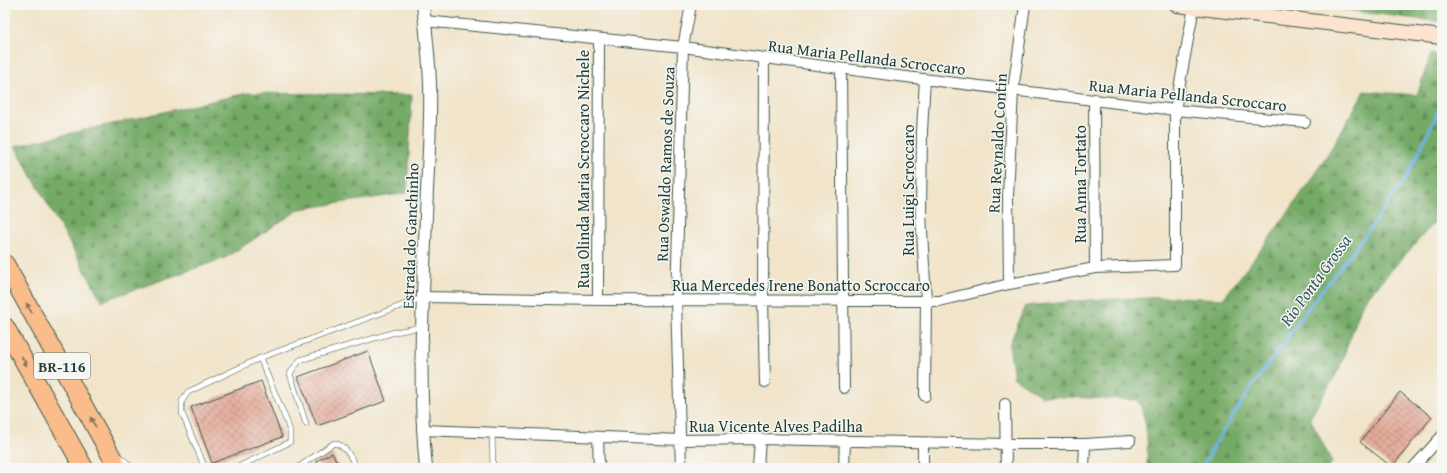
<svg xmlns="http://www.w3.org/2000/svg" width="1447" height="473" font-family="'Gentium Book Plus',serif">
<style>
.forest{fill:url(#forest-firs);stroke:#4a744d}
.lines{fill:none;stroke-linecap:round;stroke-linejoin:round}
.stream{stroke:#6fb4e5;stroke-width:3}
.building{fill:url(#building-cross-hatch)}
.service-casing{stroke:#3e564a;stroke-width:6}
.minor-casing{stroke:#3e564a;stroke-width:12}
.tertiary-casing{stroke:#3e564a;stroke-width:14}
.secondary-casing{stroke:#3e564a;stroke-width:16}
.motorway-casing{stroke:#3e564a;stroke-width:20}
.service{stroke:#fff;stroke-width:5}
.minor{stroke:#fff;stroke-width:10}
.tertiary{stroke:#fff;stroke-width:12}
.secondary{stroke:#fde4d0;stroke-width:14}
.motorway{stroke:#f9bc8a;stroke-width:18}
.oneway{fill:#81765b}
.labels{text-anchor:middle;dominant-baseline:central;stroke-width:3;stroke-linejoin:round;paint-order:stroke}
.shield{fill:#f6f6f2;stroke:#60746d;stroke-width:1}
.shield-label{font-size:15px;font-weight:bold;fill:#1f3d34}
.street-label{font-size:16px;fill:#1f3d34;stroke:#f6f6f2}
.water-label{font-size:17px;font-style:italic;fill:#335b60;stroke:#f6f6f2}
</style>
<defs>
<pattern id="forest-firs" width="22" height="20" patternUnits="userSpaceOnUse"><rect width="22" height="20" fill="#75aa66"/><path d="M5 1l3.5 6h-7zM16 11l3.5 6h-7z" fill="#5f8c55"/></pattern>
<pattern id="building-cross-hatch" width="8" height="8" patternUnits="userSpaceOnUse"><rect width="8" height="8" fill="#e4aa9a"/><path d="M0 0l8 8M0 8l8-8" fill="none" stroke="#b88c7e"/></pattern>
</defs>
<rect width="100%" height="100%" fill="#f6f6f2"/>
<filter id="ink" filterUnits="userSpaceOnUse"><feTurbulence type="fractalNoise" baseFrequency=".025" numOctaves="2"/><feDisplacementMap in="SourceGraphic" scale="8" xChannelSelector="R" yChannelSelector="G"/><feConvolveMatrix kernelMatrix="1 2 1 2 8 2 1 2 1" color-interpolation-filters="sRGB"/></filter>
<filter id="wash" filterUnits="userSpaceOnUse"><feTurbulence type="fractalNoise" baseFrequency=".012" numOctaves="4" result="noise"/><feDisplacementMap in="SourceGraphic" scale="16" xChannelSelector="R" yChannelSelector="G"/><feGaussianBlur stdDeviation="0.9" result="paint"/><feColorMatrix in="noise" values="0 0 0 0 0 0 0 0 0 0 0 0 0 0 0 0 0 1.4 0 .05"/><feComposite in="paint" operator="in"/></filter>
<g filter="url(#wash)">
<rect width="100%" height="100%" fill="#f1e4c9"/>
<!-- forest -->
<path class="forest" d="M1305,5H1442V22Z
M1431,54L1442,55V214L1363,302L1339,369L1310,418L1332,462L1328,468H1147C1148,445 1148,421 1138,400L1041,396L1014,378L1009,345L1026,306L1088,300L1175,297L1223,299C1274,233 1325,166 1364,91L1417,95Z
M247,93L412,95L407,193L300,209L225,258L102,301L15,146Z"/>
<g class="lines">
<!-- stream -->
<path class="stream" d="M1202,468L1216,442L1253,385L1307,310L1364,237L1407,176L1442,104"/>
</g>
<g id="blocks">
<!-- building -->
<path class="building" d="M368,351L386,401L317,426L298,377Z
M261,381L282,437L212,463L191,407Z
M1400,392L1432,417L1392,467L1360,442Z
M332,453L340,468H320L316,461Z"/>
</g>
</g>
<g filter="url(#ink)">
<use href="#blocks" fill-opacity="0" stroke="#3e564a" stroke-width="1"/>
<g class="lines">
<!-- service casing -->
<g class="service-casing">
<path id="service" d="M306,424L290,374L293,369L300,360L395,332L422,327
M492,433L493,468
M120,457L133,468
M205,468L182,413V401L188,392L260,358L422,298
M236,468L290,442V432L287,422L260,358
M297,468L334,443C346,445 351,458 357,468"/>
</g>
<!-- minor casing -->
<g class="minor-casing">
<path id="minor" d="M425,21L683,47L890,75L1175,110L1305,122
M764,58L763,300L765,382
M841,69L844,388
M925,79L922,131L921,214L926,300L925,396
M1094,99L1095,268
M1009,284L1008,196L1013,90L1025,5
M423,297L598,300L939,301L1009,284L1095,268L1175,265V110L1194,7
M598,300L599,39
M1005,404L1006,468
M422,430L681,440L760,439L1006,444H1085L1130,441
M598,437L599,468
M923,443V468
M681,468L676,300L683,47L691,5
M758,468L760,439
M844,468L845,440
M1084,468L1085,444
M1413,468L1442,436"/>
</g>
<!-- tertiary casing -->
<g class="tertiary-casing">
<path id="tertiary" d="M423,5C426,31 429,57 430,83C431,119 429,154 427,189C424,282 417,376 426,468"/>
</g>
<!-- secondary casing -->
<g class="secondary-casing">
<path id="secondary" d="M1177,5L1442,37"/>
</g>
<!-- motorway casing -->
<g class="motorway-casing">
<path id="motorway" d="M5,264L118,468
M5,327L84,468"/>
</g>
<!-- service -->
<use href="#service" class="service"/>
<!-- minor -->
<use href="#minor" class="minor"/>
<!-- tertiary -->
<use href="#tertiary" class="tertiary"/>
<!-- secondary -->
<use href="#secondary" class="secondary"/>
<!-- motorway -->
<use href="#motorway" class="motorway"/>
</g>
<!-- one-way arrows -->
<defs><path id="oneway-solid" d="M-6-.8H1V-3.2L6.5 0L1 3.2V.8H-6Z"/></defs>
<g class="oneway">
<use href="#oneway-solid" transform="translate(29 308) rotate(-119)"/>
<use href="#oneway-solid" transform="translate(24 361) rotate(61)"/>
<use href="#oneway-solid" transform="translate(93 422) rotate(-119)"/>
</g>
</g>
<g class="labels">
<!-- shield labels -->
<rect class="shield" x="34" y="353" width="56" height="26" rx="3"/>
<g class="shield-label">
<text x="62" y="366">BR-116</text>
</g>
<!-- street labels -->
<g class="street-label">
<text transform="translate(867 57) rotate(7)">Rua Maria Pellanda Scroccaro</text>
<text transform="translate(1188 95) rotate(6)">Rua Maria Pellanda Scroccaro</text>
<text transform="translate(997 143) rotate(-87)">Rua Reynaldo Contin</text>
<text transform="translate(665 164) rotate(-88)">Rua Oswaldo Ramos de Souza</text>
<text transform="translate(583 169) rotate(-90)">Rua Olinda Maria Scroccaro Nichele</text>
<text transform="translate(1080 184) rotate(-90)">Rua Anna Tortato</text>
<text transform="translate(908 190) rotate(-90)">Rua Luigi Scroccaro</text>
<text transform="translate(410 236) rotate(-88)">Estrada do Ganchinho</text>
<text x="801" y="285">Rua Mercedes Irene Bonatto Scroccaro</text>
<text x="776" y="426">Rua Vicente Alves Padilha</text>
</g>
<!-- water labels -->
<g class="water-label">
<text transform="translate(1315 280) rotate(-54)">Rio Ponta Grossa</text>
</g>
</g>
<!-- margin -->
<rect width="1447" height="473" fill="none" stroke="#f6f6f2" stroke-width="20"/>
</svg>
